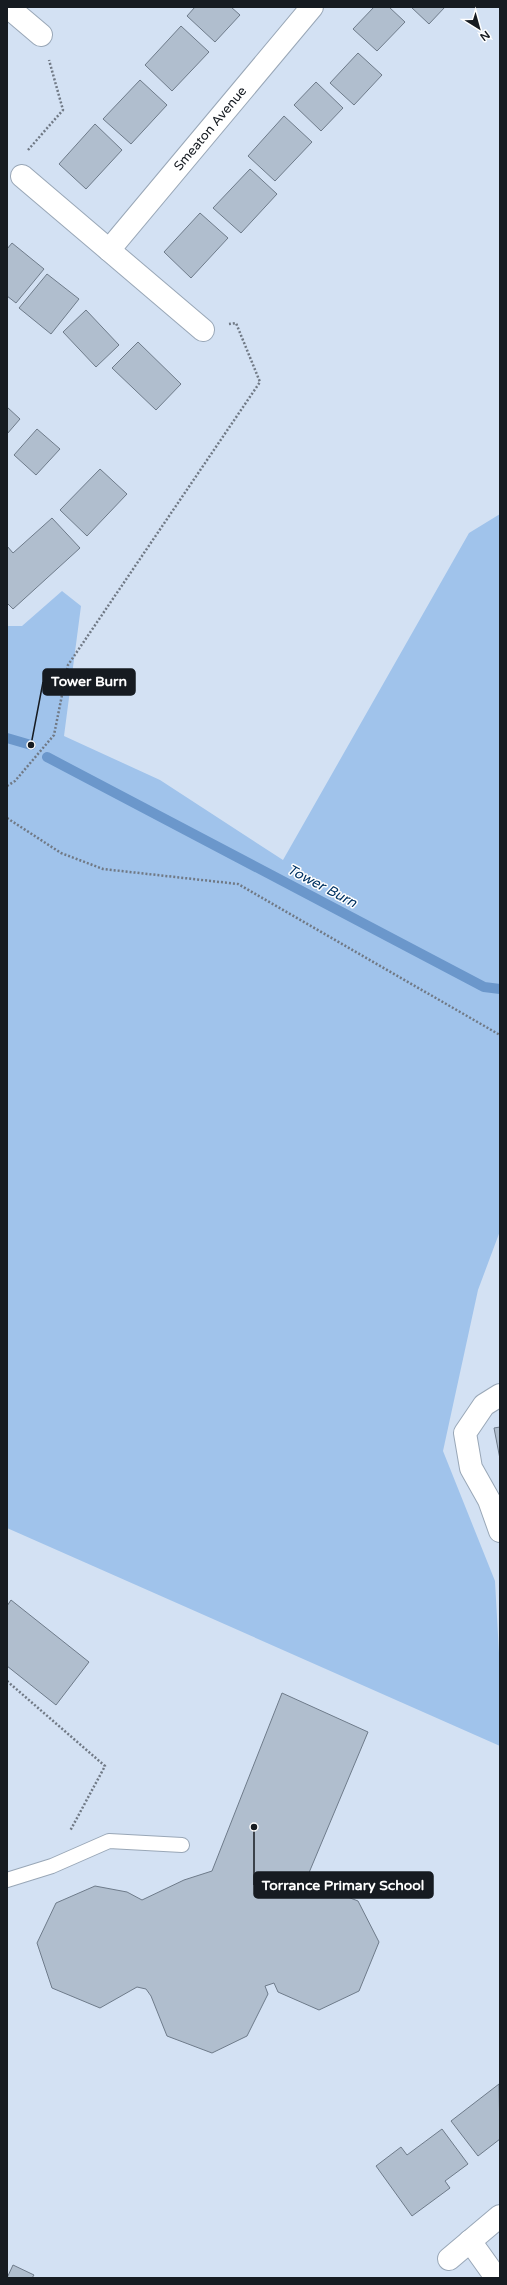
<svg xmlns="http://www.w3.org/2000/svg" width="507" height="2285" font-family="'Varela Round',sans-serif">
<style>
.green{fill:#a0c3eb}
.lines{fill:none;stroke-linecap:round;stroke-linejoin:round}
.stream{stroke:#6b97cb;stroke-width:10}
.building{fill:#b0bece;stroke:#6e7b8a}
.service-casing{stroke:#99a7b7;stroke-width:16}
.minor-casing{stroke:#99a7b7;stroke-width:24}
.path{stroke:#707985;stroke-width:2.5;stroke-dasharray:2 2;stroke-linecap:butt}
.service{stroke:#fff;stroke-width:14}
.minor{stroke:#fff;stroke-width:22}
.labels{text-anchor:middle;dominant-baseline:central;stroke-width:3;stroke-linejoin:round;paint-order:stroke}
.street-label{font-size:13px;fill:#161b21;stroke:#fff}
.water-label{font-size:14px;font-style:italic;fill:#023363;stroke:#fff}
.leader{fill:none;stroke:#161b21;stroke-width:1.5}
.callout-dot{fill:#161b21;stroke:#fff;stroke-width:1.5}
.callout{fill:#161b21;stroke:#161b21;stroke-width:1.5}
.callout-label{font-size:14px;text-anchor:middle;font-weight:bold;fill:#fff}
</style>
<rect width="100%" height="100%" fill="#d3e1f3"/>
<!-- green -->
<path class="green" d="M500,514V1231L478,1290L443,1451L495,1581L500,1671V1746L7,1528V626H22L62,591L81,606L64,736L160,780L283,860L469,533Z"/>
<g class="lines">
<!-- stream -->
<path class="stream" d="M7,738L31,745
M47,757L484,987L500,989"/>
</g>
<!-- building -->
<path class="building" d="M195,7H231L240,15L215,42L187,16Z
M374,7H389L405,22L377,51L353,29Z
M411,7H445L429,24Z
M181,26L209,52L172,91L145,65Z
M358,53L382,75L354,105L330,83Z
M140,80L167,105L131,144L103,119Z
M316,82L343,108L321,131L294,105Z
M284,116L312,142L275,181L248,156Z
M95,124L122,150L86,189L59,164Z
M250,169L277,194L241,233L213,208Z
M200,213L228,238L191,278L164,252Z
M12,243L44,269L16,303L7,296V249Z
M47,274L79,299L51,334L19,308Z
M86,310L119,345L96,367L63,332Z
M138,342L181,384L156,410L112,368Z
M7,407L20,419L7,434Z
M37,429L60,449L36,475L14,455Z
M100,469L127,494L87,536L60,510Z
M52,518L80,548L13,609L7,603V546L13,553Z
M500,1427V1459L494,1428Z
M11,1600L89,1662L56,1705L7,1666V1606Z
M282,1693L368,1732L303,1887L314,1884L358,1901L379,1942L359,1991L319,2010L278,1992L274,1983L265,1986L268,1994L247,2036L212,2053L167,2036L151,1996L146,1989L137,1987L100,2008L52,1988L37,1943L56,1903L95,1886L127,1892L142,1900L184,1880L212,1871Z
M499,2084L500,2139L478,2156L451,2121Z
M442,2129L468,2164L445,2181L450,2188L412,2216L376,2166L401,2147L407,2155Z
M13,2265L34,2275L32,2278H7Z"/>
<g class="lines">
<!-- service casing -->
<g class="service-casing">
<path id="service" d="M7,1880L52,1866L109,1841L182,1845"/>
</g>
<!-- minor casing -->
<g class="minor-casing">
<g id="minor">
<path d="M8,7L41,35"/>
<path d="M22,176L203,330"/>
<path id="s1" d="M109,250L312,7"/>
<path d="M500,1395L484,1405L465,1433L471,1468L489,1500L500,1531"/>
<path d="M470,2241L495,2276"/>
<path d="M449,2259L500,2216"/>
</g>
</g>
<!-- path -->
<path class="path" d="M28,150L63,110L49,60
M7,786L15,781L54,735L68,665L260,382L236,323L229,324
M7,818L61,853L103,869L238,884L500,1035
M7,1681L105,1766L70,1831"/>
<!-- service -->
<use href="#service" class="service"/>
<!-- minor -->
<use href="#minor" class="minor"/>
</g>
<g class="labels">
<!-- street labels -->
<g class="street-label">
<text stroke="none"><textPath href="#s1" startOffset="158">Smeaton Avenue</textPath></text>
</g>
<!-- water labels -->
<g class="water-label">
<text transform="translate(322 886) rotate(28)">Tower Burn</text>
</g>
</g>
<!-- callouts -->
<path class="leader" d="M31 745L43 682M254 1827L254 1885"/>
<g class="callout-dot">
<circle cx="31" cy="745" r="4"/>
<circle cx="254" cy="1827" r="4"/>
</g>
<g class="callout">
<rect x="43" y="669" width="92" height="26" rx="4"/>
<rect x="254" y="1872" width="179" height="26" rx="4"/>
</g>
<g class="callout-label">
<text x="89" y="686">Tower Burn</text>
<text x="343" y="1890">Torrance Primary School</text>
</g>
<!-- border -->
<rect width="507" height="2285" fill="none" stroke="#161b21" stroke-width="16"/>
<!-- north arrow -->
<g transform="translate(479 28) rotate(143)" stroke="#ffffff" stroke-width="3" paint-order="stroke">
<path d="M0-3L7 15L0 10L-7 15Z" fill="#161b21"/>
<text y="-6" font-size="11" font-weight="bold" text-anchor="middle" fill="#161b21">N</text>
</g>
</svg>
